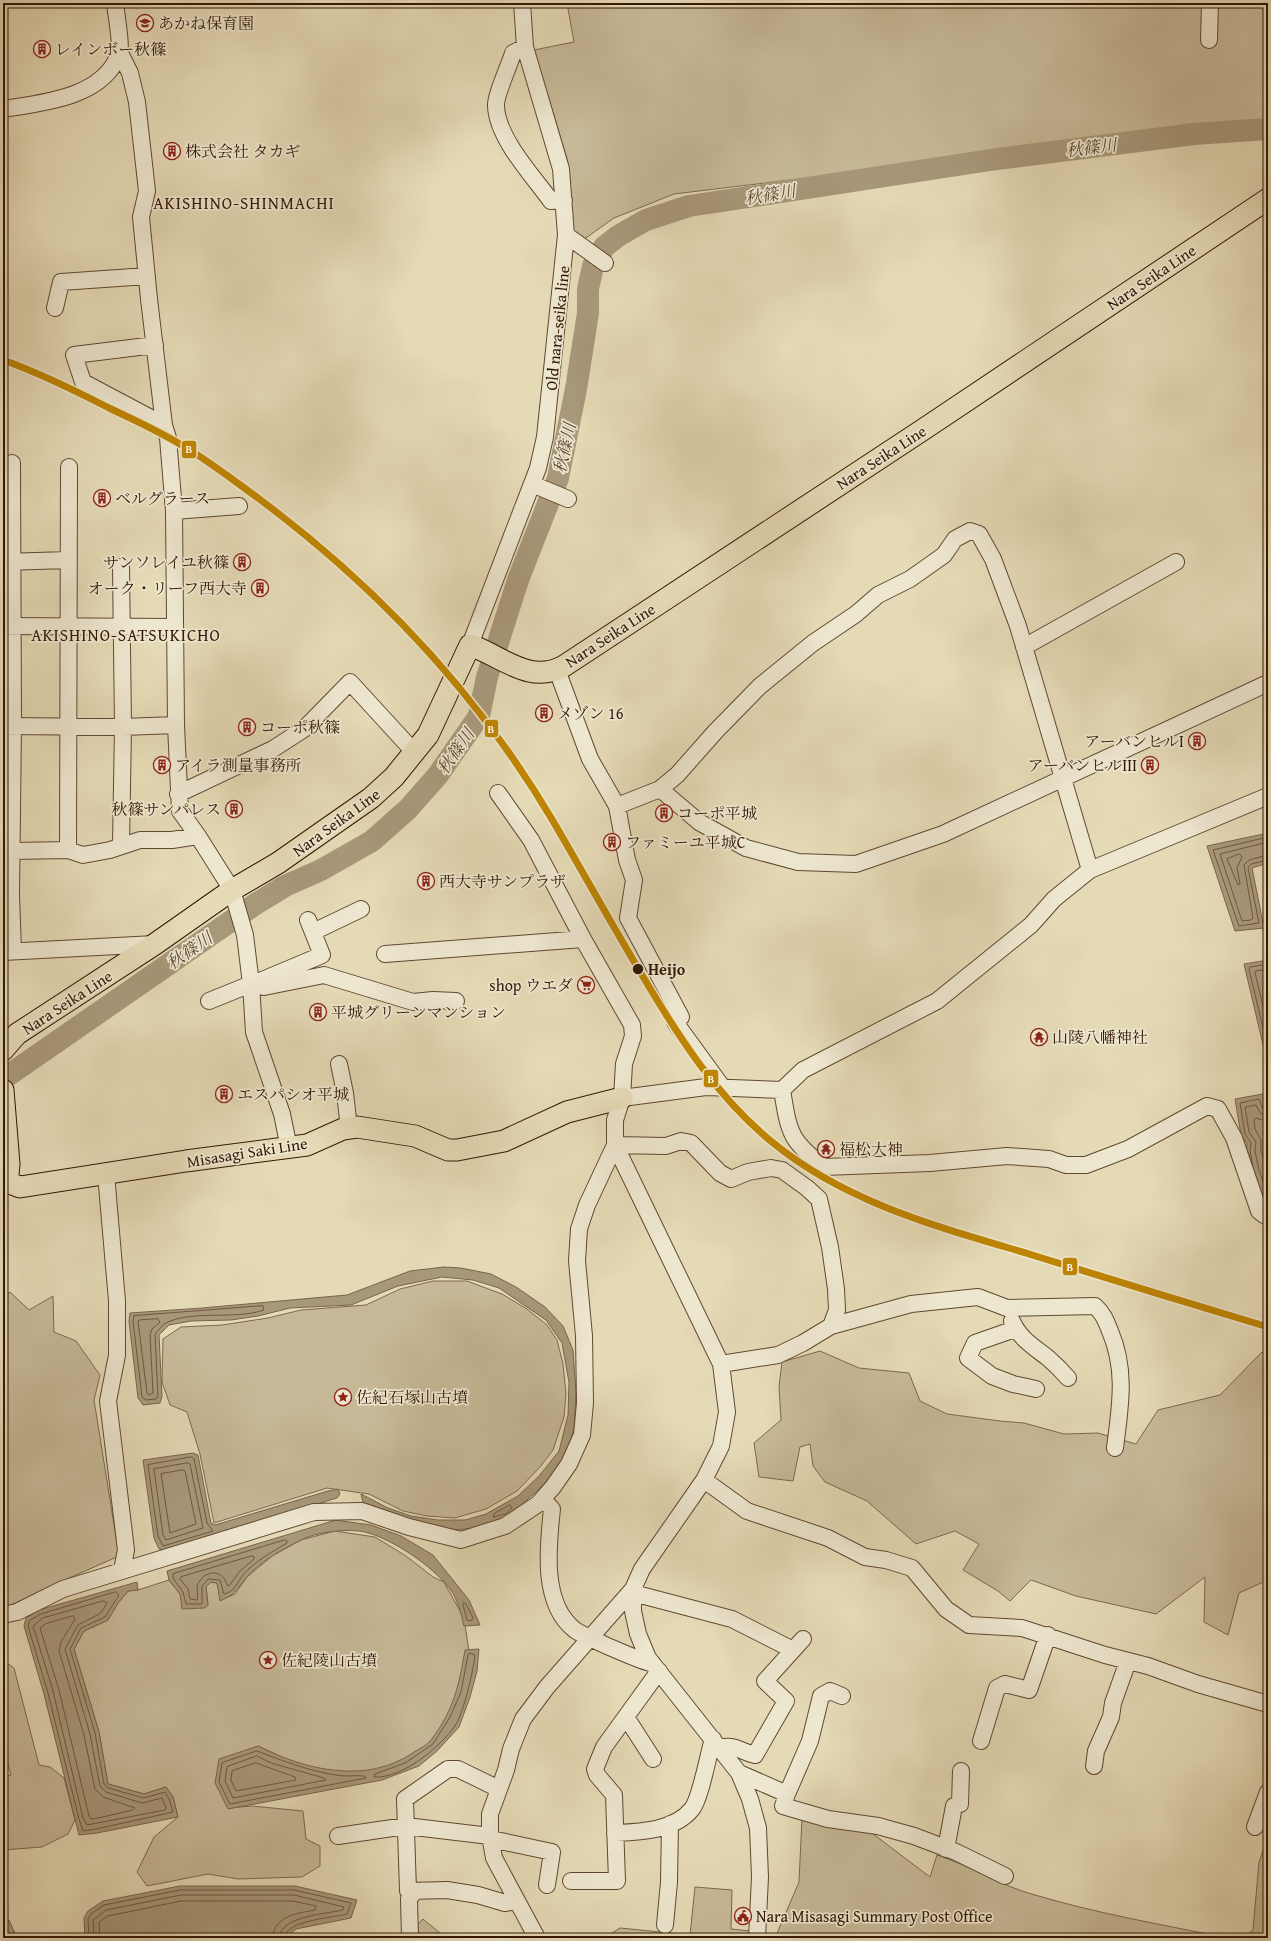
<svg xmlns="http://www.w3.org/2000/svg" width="1271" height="1941" font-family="'Gentium Book Plus','Noto Serif JP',serif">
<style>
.green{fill:#c7b998;stroke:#7c684e}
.water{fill:#a8987a;stroke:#79644b}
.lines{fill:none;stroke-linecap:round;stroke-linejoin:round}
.shore{stroke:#6d5840;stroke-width:1}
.river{stroke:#a8987a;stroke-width:22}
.minor-casing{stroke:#5f4831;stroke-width:18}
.major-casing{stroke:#321705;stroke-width:23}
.minor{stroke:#eee7d0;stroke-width:16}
.major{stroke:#e5dab6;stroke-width:21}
.rail-1-casing{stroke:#eee7d0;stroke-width:10}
.rail-1{stroke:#be8403;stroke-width:7}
.stop-dot{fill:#321705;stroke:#eee7d0;stroke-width:1.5}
.labels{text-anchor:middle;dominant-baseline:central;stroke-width:3.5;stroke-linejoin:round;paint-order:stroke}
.poi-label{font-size:16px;fill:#321705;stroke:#eee7d0;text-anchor:start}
.street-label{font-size:16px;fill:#321705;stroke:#eee7d0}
.stop-label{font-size:16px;font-weight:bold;fill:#321705;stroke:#eee7d0;text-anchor:start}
.water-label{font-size:17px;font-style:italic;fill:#614b34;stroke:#eee7d0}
.neighbourhood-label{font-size:17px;letter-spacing:1px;fill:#321705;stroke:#eee7d0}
.line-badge{stroke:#eee7d0;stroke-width:1.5}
.badge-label{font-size:11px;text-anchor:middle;font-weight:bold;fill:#fff}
</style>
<rect width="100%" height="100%" fill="#e5dab6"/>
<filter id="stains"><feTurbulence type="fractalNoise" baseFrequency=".005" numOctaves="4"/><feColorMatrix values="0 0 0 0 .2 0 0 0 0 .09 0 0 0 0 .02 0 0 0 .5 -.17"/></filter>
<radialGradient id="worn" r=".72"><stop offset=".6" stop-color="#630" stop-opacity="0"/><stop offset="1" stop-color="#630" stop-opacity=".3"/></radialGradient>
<!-- green -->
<path class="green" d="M567,3H1246L1254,7L1268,8V125L1228,127L674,194L614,218L583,240L572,235L567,159L534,50L574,42Z
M433,1281H467L502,1294L527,1309L547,1325L557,1340L563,1364L566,1394L564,1417L553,1450L540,1467L517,1491L486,1509L455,1518L427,1516L403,1511L369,1494L327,1488L214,1523L200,1454L187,1412L170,1405L162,1382L163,1339L181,1327L222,1325L268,1318L301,1310L366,1305L400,1289Z
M10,1292L29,1310L53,1296L54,1332L76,1341L100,1375L94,1400L119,1556L40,1591L3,1609V1297Z
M820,1351L859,1368L909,1373L920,1401L947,1414L1000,1421L1024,1423L1064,1434L1098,1433L1136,1444L1158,1410L1220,1395L1262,1352L1268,1358V1580L1239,1593L1228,1635L1204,1622L1205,1577L1156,1614L1076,1596L1031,1580L1010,1601L998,1591L963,1570L979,1544L955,1531L916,1544L867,1501L825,1482L813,1466L810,1444L800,1447L793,1481L759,1477L754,1443L781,1420L779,1387L782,1362Z
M335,1531L375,1537L406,1556L433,1577L444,1582L464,1618L471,1665L453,1715L412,1762L343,1785L258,1746L228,1808L252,1806L303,1811L306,1839L320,1846V1866L302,1877L238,1879L208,1874L147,1886L137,1872L154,1837L178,1817L173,1797L166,1787L144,1794L108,1784L99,1732L74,1649L84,1631L108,1620L118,1603L128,1591L138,1590L169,1580L180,1594L208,1605L206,1587L210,1582L217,1583L221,1600L235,1594L247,1577L272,1556L301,1540Z
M3,1660L14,1668L39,1765L50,1767L64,1778L75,1820L68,1834L42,1847L3,1850V1777L11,1775L3,1747Z
M802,1818H852L930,1877L937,1855C971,1866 1001,1886 1035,1895C1099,1914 1164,1925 1228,1938H775L799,1882Z
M1268,1835V1938H1244L1253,1930L1259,1862Z
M695,1887L732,1890L731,1929L750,1931V1938H604L620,1928L690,1935Z
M423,1919L446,1938H406V1936Z"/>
<!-- water -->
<path class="water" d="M1268,833V863L1252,868L1264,928L1235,931L1207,846Z
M1268,960V1066L1244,964Z
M1263,1094L1268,1115V1212L1264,1210L1246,1151L1247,1144L1241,1135L1235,1099Z
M444,1267L461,1268L491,1274L516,1287L545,1307L563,1326L573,1350L576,1393L574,1428L567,1453L553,1476L507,1518L478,1528L452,1530L393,1518L363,1502L361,1494L388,1508L411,1516L438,1520H465L486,1514L518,1496L539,1476L559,1451L568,1415L569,1382L562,1343L546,1320L499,1288L473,1280L442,1277L398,1286L351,1305L290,1308L258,1316L231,1320L191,1321L169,1325L159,1335L162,1396L160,1403L143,1405L138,1398L129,1321L130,1313L202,1308L347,1295L410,1271Z
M193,1453L198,1455L211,1523L215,1525L328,1491L338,1489L340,1494L337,1498L165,1550L159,1549L154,1538L143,1460Z
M336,1520L371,1525L401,1536L433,1555L469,1600L480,1625L464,1626C461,1613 458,1600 450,1589C434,1567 391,1538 365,1532C347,1528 315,1532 299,1541C281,1550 260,1562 247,1577C234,1591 239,1592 220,1601L217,1583L211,1582L206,1587L208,1605L205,1608L182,1609L180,1594L169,1580L167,1571Z
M137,1582L138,1590L128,1591L118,1603L108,1620L84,1631L74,1649L99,1732L108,1784L144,1794L166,1787L173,1797L178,1817L97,1833L79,1835L44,1694L24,1626L26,1618L39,1610Z
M479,1649L477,1671L470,1697L459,1727L437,1751L419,1766L382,1780L228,1809L215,1783L219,1759L258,1746C305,1770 367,1785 414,1752C419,1749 427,1745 431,1740C454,1710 459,1685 465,1650Z
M180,1886H295L357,1900L351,1918L296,1929L286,1938H85L84,1918L88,1911L103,1901Z
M9,1920L17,1938H3V1924Z"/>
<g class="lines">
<!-- shore -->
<path class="shore" d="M1268,837L1213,850L1239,926L1259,923L1248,868L1251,864L1268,860
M1268,842L1220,854L1242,921L1251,920L1253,918L1244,865L1249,860L1268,855
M1240,854L1242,857L1237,868L1240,884L1238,885L1227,859Z
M1268,964L1250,967L1249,969L1268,1049
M1268,969L1256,971L1255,973L1268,1027
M1268,1116L1261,1114L1256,1105L1245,1107L1249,1132L1256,1142L1255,1151L1259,1170L1268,1195
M1268,1122L1256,1118L1254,1120L1255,1129L1261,1140V1151L1268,1177
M1253,1166L1250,1151L1251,1143L1245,1134L1240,1103L1259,1099L1263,1109L1268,1111
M263,1306L264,1310C235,1320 195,1310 168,1322C163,1324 157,1331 155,1335L158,1396L156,1399L146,1400L142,1397L133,1321L134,1316Z
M158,1319L160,1322L152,1329L150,1335L153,1393L149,1395L147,1393L138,1321L140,1320Z
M192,1457L194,1459L207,1523L213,1531L163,1546L158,1536L148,1465Z
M188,1463L190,1464L203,1528L166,1540L163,1535L154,1469Z
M183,1470L185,1471L196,1524L170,1533L161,1474Z
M510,1505L512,1508L505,1514L493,1517L494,1514Z
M285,1540L287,1541V1543C272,1552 255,1561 243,1575C237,1582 235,1592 224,1594L220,1580L208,1579L202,1586V1604H186L183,1592L173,1578V1574Z
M252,1556L254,1557V1559L240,1571L229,1586L227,1585C223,1570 207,1569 199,1582C195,1587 199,1594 197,1600L190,1599L188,1589L180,1579L181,1577Z
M116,1592L119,1595L105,1617L81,1628L70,1649L95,1733L104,1784L108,1788L144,1798L165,1792L169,1799L173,1812L96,1829L83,1831L79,1819L48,1693L28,1626L30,1620L41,1614Z
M104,1601L107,1603L101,1613L78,1625L65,1649L90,1734L100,1786L106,1792L142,1803L162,1798L166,1808L165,1810L87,1825L83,1818L53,1691L33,1626L43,1618Z
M464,1603L466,1604L473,1618L471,1621L467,1620L463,1605Z
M73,1616L75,1619L61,1642L59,1651L84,1735L95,1789L103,1797L135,1808L133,1810L94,1819H91L89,1816L59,1690L40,1628L45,1624Z
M470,1653L475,1655C473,1672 464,1712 455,1726C440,1747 402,1779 374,1777L375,1774L405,1763L433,1744L450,1717L461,1692L468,1655Z
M257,1751C283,1761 309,1771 336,1775C345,1777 355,1775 364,1776L366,1778L230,1804L219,1782L222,1763Z
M257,1756L271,1763L324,1778L326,1780L233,1798L225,1781L227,1767Z
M256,1763L295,1777L296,1780L236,1791L231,1780L232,1771Z
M89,1938L88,1919L91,1914L104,1905L180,1890H294L351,1903L347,1914C332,1918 286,1920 284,1938
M94,1938L93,1920L106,1910L181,1895H294L344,1907L343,1910C326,1914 280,1916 279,1938
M100,1938L99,1922L108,1916L181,1901H293L316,1906L315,1910C298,1913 273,1916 273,1938"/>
<!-- river -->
<path class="river" d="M3,1079L254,905L285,886L321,870L372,841L408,809L438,775L479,716L487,677L518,580L558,478L576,389L588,313V289L593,266L604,247L618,236L646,220L689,206L997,159L1194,134L1268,129"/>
<!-- minor casing -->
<g class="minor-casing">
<path id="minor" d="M1209,40L1210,3
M525,47L513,53C510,64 495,96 496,106C497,138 533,176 551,201L564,200
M120,53L130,73L137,102L147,191L141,217L149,299L164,425L168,438L174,511L176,725L180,811L198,836L232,890L245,935L251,984L254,1032L282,1114L289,1148
M3,109C41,103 103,98 119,54C122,47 116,13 115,3
M566,235L605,263
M55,308L61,282L147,276
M155,345L74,355L83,382L164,425
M532,484L568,499
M174,511L239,506
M3,562L69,560
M121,567L123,727L121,845
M3,626L175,627
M470,645L538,468L545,437L566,235L561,169L525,47L522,3
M1024,647L1176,562
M557,670L590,759L617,806L627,860L634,880L628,918L681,1017L675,1022L723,1088
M3,726L123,727L176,725
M660,789L699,822L746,848L798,862L856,864L943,834L1268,683
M498,793L531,840L583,939L632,1025L633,1036L624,1064L622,1098L615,1120V1145L721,1364L727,1412L721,1446L704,1480L642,1569L633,1589V1611L638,1634L648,1658L739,1773L750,1799L758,1828L760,1877L757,1938
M178,794L273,749L304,729L350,682L415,753
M617,806L660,789L677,775L715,732L760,686L813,643L856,614L878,595L910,579L944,555L955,539L970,531L979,534L993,559L1018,626L1090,870
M68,850L69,467
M12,851L68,850L83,855L110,850L140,840H172L198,836
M3,895H11L13,725L12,463
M11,895L13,951
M313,932L361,909
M3,952L155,944
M385,954L583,939
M260,981L322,955L308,920
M209,1001L251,984L264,987L324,975L413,1002L433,1000L456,1001
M339,1064L345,1093L349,1128
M782,1090C789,1132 789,1140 824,1167L930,1163L1007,1156L1049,1159L1066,1165H1086L1128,1149L1207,1106L1218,1109L1234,1138L1259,1211L1264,1215L1268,1216
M622,1098L706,1087L782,1090L803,1070L937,1001L1031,925L1054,899L1090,870L1268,796
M106,1174L117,1301V1355L108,1401L126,1550L122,1570
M1012,1321C1019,1338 1034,1347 1048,1358C1055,1364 1062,1371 1068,1378
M1015,1329L975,1343L968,1358L992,1376L1013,1384L1036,1389
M721,1364L778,1355L803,1343L831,1326L911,1304L978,1297L1007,1308L1095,1306C1103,1313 1106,1321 1110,1331C1127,1371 1120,1407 1115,1448
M704,1480L747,1511L828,1538L865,1557L886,1560L912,1568L946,1609L969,1625L1022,1628L1105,1655L1148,1666L1198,1684L1268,1704
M543,1499L552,1509C548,1546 541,1604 575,1630C584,1636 595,1640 605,1645C621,1652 636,1659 653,1664
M633,1593L732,1619L793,1650
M3,1615L17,1612L63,1589L314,1512L362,1511L409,1527L461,1540L505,1526L538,1504L553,1487L569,1464L582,1435L585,1403L584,1336L577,1261L579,1229L587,1205L615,1145L666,1146L681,1141L691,1143L720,1173L731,1179L748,1172L771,1168L782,1170L807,1188L819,1199L830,1247L836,1289L837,1310L831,1326
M626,1717L653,1759
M981,1741L997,1688L1005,1684L1029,1690L1048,1635
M719,1748C737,1744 738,1751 755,1755L786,1701L765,1681L803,1639
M1094,1766L1096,1751L1111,1717L1113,1703L1128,1661
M739,1773L787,1794L810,1741L821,1696L830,1691L842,1696
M499,1789L458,1769H448L405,1799L408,1891L447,1890L478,1895L505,1903L517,1901
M787,1794L783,1806L828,1819L878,1826L914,1836L956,1852L1005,1876
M1255,1827L1268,1792
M615,1833C640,1832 674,1831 692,1809C701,1797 708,1755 713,1739
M338,1836L406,1826L490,1836
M491,1839L552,1852L547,1885
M946,1849L954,1806L960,1804L961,1771
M571,1881H617L614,1795L597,1775L595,1769L604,1747L659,1671
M665,1925L669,1882L670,1824
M410,1938L409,1899L415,1891
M537,1938L494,1858L490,1836V1814L506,1770L511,1749L523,1719L547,1687L633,1589"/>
</g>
<!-- major casing -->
<g class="major-casing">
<path id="major" d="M3,1050L17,1034L155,944L232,890L278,863L371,798L394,777L428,735L470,645C502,656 529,685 564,666L921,431L1268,199
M3,1090L9,1164L8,1175L3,1182
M4,1181L20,1187L186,1161L307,1145L343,1129L357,1127L415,1136L448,1150H457L504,1141L567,1112L622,1098"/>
</g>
<!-- minor -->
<use href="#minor" class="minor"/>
<!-- major -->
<use href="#major" class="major"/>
<!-- rail-1 casing -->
<g class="rail-1-casing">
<path id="rail-1" d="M3,360C40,373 74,390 109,408C134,420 159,431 183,446C209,461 233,480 258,498C376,586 478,694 553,821C584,874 613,927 645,980C680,1039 718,1098 772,1142C846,1203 939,1227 1029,1254C1109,1279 1188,1303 1268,1327"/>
</g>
<!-- rail-1 -->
<use href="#rail-1" class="rail-1"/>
</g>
<!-- icons -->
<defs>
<g id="school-ring" transform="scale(0.9)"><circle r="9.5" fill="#eee7d0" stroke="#8f2418" stroke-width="1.5"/><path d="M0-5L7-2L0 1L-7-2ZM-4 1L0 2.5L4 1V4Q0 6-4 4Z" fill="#8f2418"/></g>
<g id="building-ring" transform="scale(0.9)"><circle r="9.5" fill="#eee7d0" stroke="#8f2418" stroke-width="1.5"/><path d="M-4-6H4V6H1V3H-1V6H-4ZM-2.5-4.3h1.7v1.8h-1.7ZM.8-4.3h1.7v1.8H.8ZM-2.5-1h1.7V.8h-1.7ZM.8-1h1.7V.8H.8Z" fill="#8f2418"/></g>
<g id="supermarket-ring" transform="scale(0.9)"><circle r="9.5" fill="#eee7d0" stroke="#8f2418" stroke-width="1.5"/><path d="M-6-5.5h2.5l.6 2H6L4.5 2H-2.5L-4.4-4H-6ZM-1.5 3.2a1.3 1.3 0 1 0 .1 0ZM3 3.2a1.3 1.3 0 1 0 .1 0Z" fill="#8f2418"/></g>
<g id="temple-ring" transform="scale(0.9)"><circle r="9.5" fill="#eee7d0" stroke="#8f2418" stroke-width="1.5"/><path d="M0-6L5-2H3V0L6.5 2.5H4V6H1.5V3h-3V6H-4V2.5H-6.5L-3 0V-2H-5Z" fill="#8f2418"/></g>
<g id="sight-ring" transform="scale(0.9)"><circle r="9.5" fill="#eee7d0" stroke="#8f2418" stroke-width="1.5"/><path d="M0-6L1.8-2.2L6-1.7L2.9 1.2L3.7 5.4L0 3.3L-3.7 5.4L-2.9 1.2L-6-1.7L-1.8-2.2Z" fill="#8f2418"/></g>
<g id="civic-ring" transform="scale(0.9)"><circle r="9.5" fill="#eee7d0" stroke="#8f2418" stroke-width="1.5"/><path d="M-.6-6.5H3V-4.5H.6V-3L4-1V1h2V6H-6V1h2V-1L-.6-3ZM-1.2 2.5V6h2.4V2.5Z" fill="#8f2418"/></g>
</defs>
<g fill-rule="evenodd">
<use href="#school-ring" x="145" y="23"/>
<use href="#building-ring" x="42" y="49"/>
<use href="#building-ring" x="172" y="151"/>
<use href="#building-ring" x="102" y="498"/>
<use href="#building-ring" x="242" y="562"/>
<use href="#building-ring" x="260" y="588"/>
<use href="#building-ring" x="544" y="713"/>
<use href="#building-ring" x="247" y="727"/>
<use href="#building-ring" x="1197" y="741"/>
<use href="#building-ring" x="162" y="765"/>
<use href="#building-ring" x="1150" y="765"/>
<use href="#building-ring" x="234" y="809"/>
<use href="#building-ring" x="664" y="813"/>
<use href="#building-ring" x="612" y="842"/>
<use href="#building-ring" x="426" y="881"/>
<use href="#supermarket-ring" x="586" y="985"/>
<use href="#building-ring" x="318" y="1012"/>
<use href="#temple-ring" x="1039" y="1037"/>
<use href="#building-ring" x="224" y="1094"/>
<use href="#temple-ring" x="826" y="1149"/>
<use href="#sight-ring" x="343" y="1397"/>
<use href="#sight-ring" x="268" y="1660"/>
<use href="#civic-ring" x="743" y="1916"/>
</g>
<!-- markers -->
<circle class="stop-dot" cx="638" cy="969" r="6"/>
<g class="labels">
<!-- poi labels -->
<g class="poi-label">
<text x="158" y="23">あかね保育園</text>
<text x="55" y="49">レインボー秋篠</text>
<text x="185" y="151">株式会社 タカギ</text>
<text x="115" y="498">ベルグラース</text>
<text x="229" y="562" text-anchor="end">サンソレイユ秋篠</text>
<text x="247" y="588" text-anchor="end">オーク・リーフ西大寺</text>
<text x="557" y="713">メゾン 16</text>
<text x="260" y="727">コーポ秋篠</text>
<text x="1184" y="741" text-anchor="end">アーバンヒルⅠ</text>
<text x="175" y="765">アイラ測量事務所</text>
<text x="1137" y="765" text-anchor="end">アーバンヒルⅢ</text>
<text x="221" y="809" text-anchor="end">秋篠サンパレス</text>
<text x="677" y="813">コーポ平城</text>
<text x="625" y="842">ファミーユ平城C</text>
<text x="439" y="881">西大寺サンプラザ</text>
<text x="573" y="985" text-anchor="end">shop ウエダ</text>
<text x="331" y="1012">平城グリーンマンション</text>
<text x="1052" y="1037">山陵八幡神社</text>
<text x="237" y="1094">エスパシオ平城</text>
<text x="839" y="1149">福松大神</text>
<text x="356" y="1397">佐紀石塚山古墳</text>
<text x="281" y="1660">佐紀陵山古墳</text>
<text x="756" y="1916">Nara Misasagi Summary Post Office</text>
</g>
<!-- street labels -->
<g class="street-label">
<text transform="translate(1151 277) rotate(-34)">Nara Seika Line</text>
<text transform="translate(557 328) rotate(-84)">Old nara-seika line</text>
<text transform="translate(881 457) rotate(-33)">Nara Seika Line</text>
<text transform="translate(610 635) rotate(-33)">Nara Seika Line</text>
<text transform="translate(336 822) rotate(-36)">Nara Seika Line</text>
<text transform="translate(67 1002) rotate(-33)">Nara Seika Line</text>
<text transform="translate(247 1152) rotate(-9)">Misasagi Saki Line</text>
</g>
<!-- stop labels -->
<g class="stop-label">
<text x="648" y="969">Heijo</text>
</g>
<!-- water labels -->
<g class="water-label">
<text transform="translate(1091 147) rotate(-7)">秋篠川</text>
<text transform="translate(770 194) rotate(-9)">秋篠川</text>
<text transform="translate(564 448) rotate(-78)">秋篠川</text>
<text transform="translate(455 751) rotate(-55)">秋篠川</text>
<text transform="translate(189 950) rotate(-35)">秋篠川</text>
</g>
<!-- neighbourhood labels -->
<g class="neighbourhood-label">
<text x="244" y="202">AKISHINO-SHINMACHI</text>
<text x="126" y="634">AKISHINO-SATSUKICHO</text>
</g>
</g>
<g class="line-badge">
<rect x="181" y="440" width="16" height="19" rx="4" fill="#be8403"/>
<rect x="484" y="719" width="15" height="19" rx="4" fill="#be8403"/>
<rect x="703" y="1069" width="16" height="19" rx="4" fill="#be8403"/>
<rect x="1062" y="1257" width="16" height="19" rx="4" fill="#be8403"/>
</g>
<g class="badge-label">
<text x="189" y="453">B</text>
<text x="491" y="733">B</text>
<text x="711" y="1083">B</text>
<text x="1070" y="1271">B</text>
</g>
<!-- margin -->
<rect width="1271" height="1941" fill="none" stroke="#e5dab6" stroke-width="16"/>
<rect x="4" y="4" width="1263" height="1933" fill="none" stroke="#321705" stroke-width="2"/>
<rect x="8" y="8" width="1255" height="1925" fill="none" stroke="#321705"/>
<rect width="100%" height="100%" filter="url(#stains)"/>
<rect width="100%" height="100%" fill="url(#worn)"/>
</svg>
